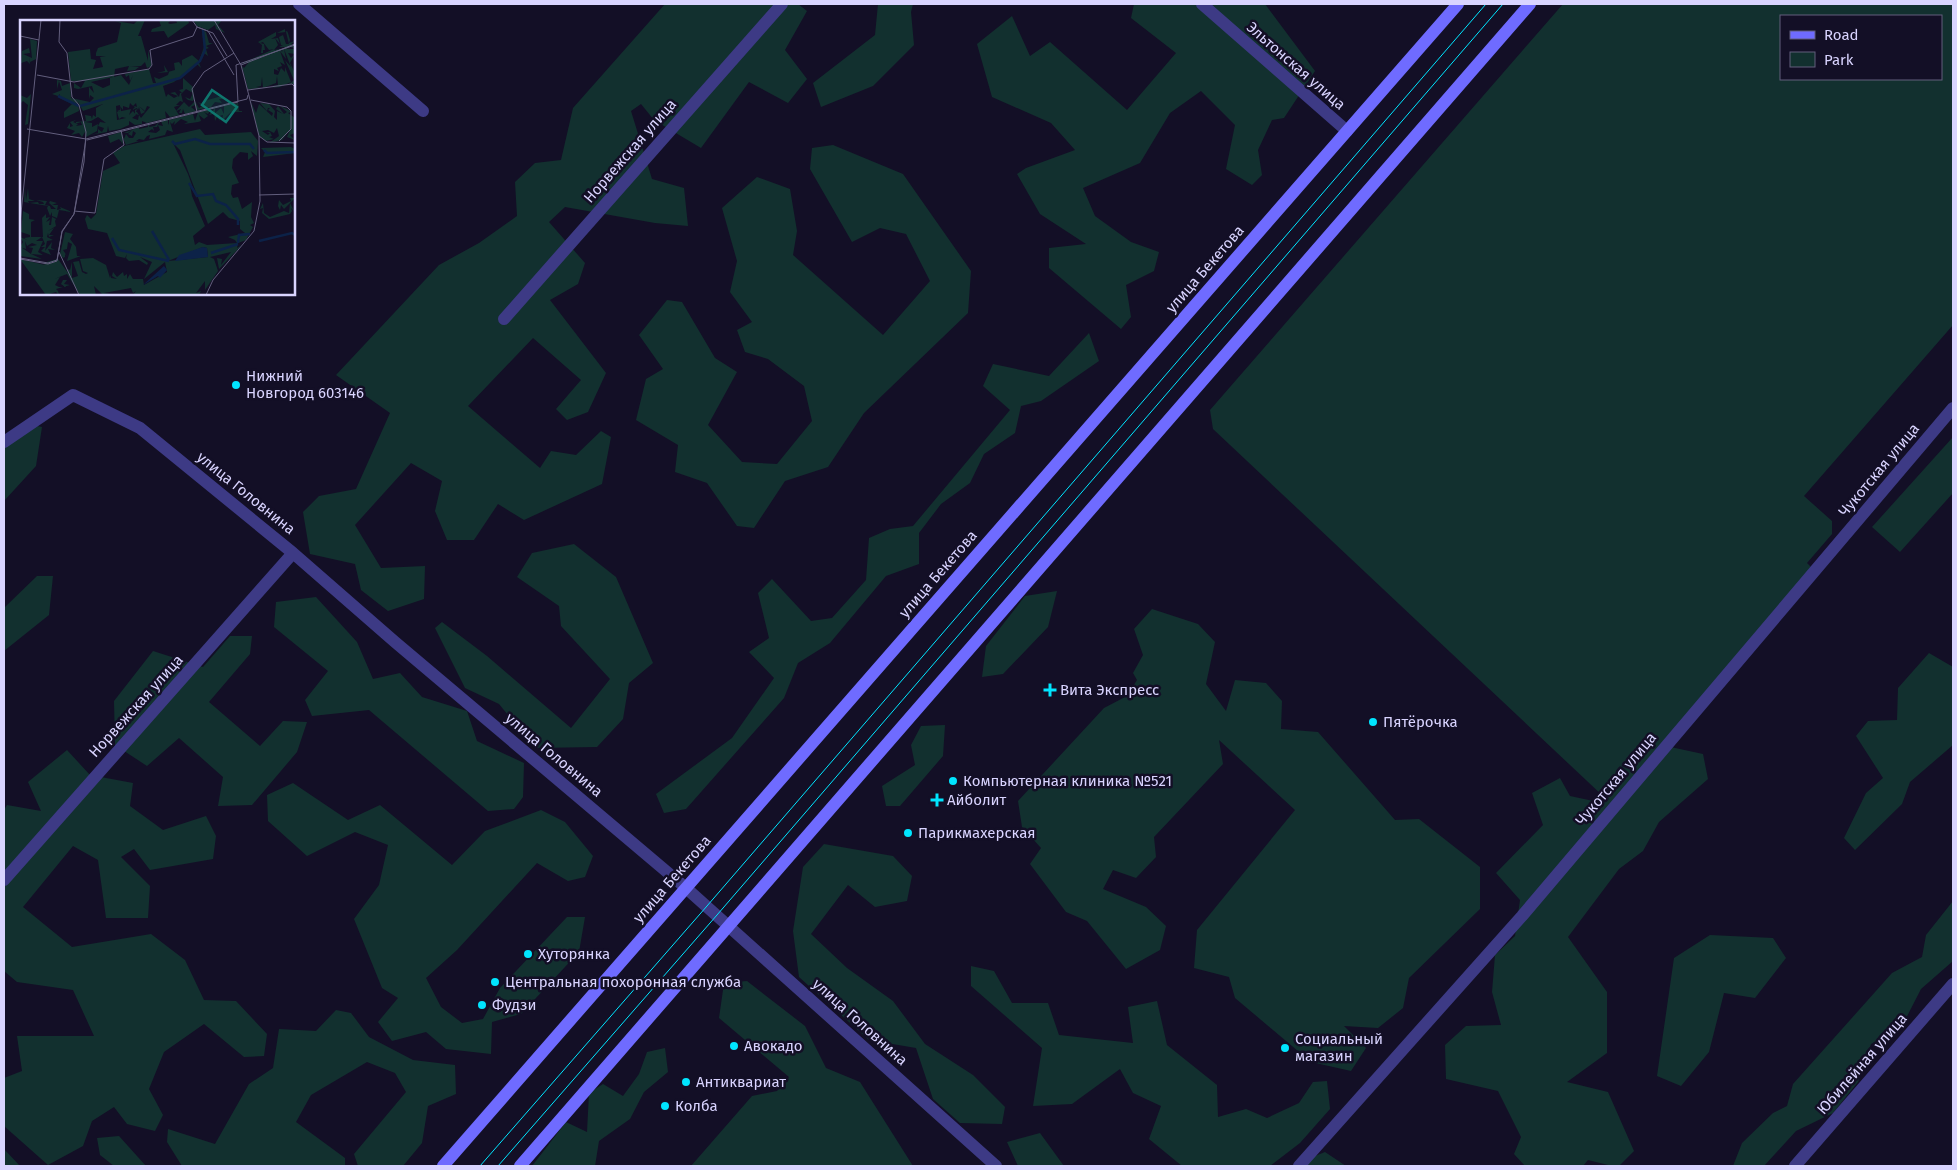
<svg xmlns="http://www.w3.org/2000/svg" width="1957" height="1170" font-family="'Fira Sans',sans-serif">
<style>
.green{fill:#12302f;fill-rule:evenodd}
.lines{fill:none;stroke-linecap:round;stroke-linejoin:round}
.street{stroke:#3d3a85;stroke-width:12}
.secondary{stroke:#6f6bff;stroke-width:12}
.tram{stroke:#00e5ff;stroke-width:1}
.poi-dot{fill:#00e5ff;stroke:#130f26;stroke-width:2}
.labels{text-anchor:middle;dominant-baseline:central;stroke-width:5;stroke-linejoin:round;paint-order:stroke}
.street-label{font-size:15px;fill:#d9d4ff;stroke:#130f26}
.poi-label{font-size:15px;fill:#d9d4ff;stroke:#130f26;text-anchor:start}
.inset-river{fill:none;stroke:#0c2248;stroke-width:2.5}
.inset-road{fill:none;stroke:#625e7d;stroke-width:1}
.view{fill:#0f766e;fill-opacity:0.15;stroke:#0f766e;stroke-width:2.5}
.inset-edge{fill:none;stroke:#d9d4ff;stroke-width:2.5}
</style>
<rect width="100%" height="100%" fill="#130f26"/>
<!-- green -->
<path class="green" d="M665,4H798L807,11L785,50L807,79L788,103L749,82L701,148L654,120L641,104L631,111L652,179L684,188L688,226L655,223L565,207L549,222L585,263L578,284L550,300L606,373L588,412L567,420L556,409L581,380L533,338L468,406L540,468L551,451L576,455L601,431L611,437L602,484L524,520L498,504L474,540H447L435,511L442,481L411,463L355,525L381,568L425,566L424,599L388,611L361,590L355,564L310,554L303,512L319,496L356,489L390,413L336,375L439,265L479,243L517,216L515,182L535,163L561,160L573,108Z
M878,4H913L911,12L914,45L873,86L821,107L813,83L875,35Z
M1134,4H1265L1315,71L1284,118L1272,120L1258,150L1262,175L1252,185L1226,169L1235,125L1201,91L1170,113L1140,163L1083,188L1095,216L1131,242L1159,252L1154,271L1126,285L1131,317L1121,329L1049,268V248L1086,244L1040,214L1017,174L1026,168L1075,150L1051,123L992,97L977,44L1012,16L1030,56L1050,42L1127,110L1176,53L1131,18Z
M1563,4H1953V325L1804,496L1832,521V534L1807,563L1815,571L1666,746L1703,754L1708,779L1659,822L1643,851L1619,869L1568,937L1607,992V1053L1567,1082L1608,1092L1634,1151L1619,1166H1612L1588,1160L1583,1166H1525L1514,1154L1521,1137L1498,1091L1446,1079L1445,1045L1466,1026L1501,1025L1492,992L1495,955L1515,936L1520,900L1496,873L1543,825L1532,793L1560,778L1570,796L1598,802L1604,797L1213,429L1210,410ZM1781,16H1941V79H1781Z
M833,145L903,174L971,271L968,313L864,413L828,467L785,481L754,528L737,526L707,483L675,472L678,445L636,420L646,379L663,369L639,335L667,300L682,302L715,358L737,372L708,425L742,462L777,464L812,421L804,386L768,359L745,352L737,330L752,322L730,292L737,261L722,208L757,177L790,189L797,231L793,255L883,335L930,281L906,234L880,228L852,242L810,169L812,148Z
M1089,333L1099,361L1041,401L1021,406L1015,433L984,454L970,483L941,504L919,533V564L886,576L830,643L798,663L784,698L686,809L664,813L656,794L732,738L774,678L749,652L769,638L758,593L772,579L811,621L832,618L866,580L869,538L890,529L913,526L1010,410L983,386L993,364L1049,376Z
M23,423L42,427L36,466L4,501V443Z
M1953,437V493L1900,552L1872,527Z
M574,544L616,577L653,663L629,683L623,719L597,747L535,748L499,704L465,688L435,628L442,622L487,656L571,728L610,679L561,626L559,606L517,577L532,553Z
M37,576H53L49,615L4,651V608Z
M1057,591L1048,627L1003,674L982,677L986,646L1025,596Z
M316,597L357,642L373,679L400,673L422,697L467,711L477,741L524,763L523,797L514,809L488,811L369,710L312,716L305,700L328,671L274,627L276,602Z
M1152,609L1198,624L1215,642L1206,684L1226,711L1235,680L1266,683L1282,701L1281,729L1318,732L1395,820L1419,819L1480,867V909L1409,978L1403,1008L1378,1028L1344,1026L1366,1048L1351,1071L1311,1062L1235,998L1229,977L1194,968L1197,930L1295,810L1219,740L1223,764L1154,837L1156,857L1136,878L1113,870L1103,889L1146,907L1166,926L1160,950L1126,969L1087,921L1066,912L1030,864L1041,848L1022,827L1018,801L1104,708L1127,696L1137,680L1133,673L1143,655L1134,629Z
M230,636H252L250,654L209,702L260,746L283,721L307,722L297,752L252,805L218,806L223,777L179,738L147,766L115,745L114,701L153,651L203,667Z
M1929,653L1953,667V745L1910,782L1902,804L1855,850L1844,838L1866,793L1883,778L1856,736L1868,721L1897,720L1898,688Z
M945,725L943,756L900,806H886L882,786L915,765L911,745L921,726Z
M67,750L90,775L133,783L130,806L163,830L206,816L216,836L213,859L150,870L134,849L121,857L150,886L148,918H106L98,860L73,846L23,907L72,947L151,934L185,960L204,1000L236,1001L267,1034L264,1056L244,1057L204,1024L164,1052L149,1089L163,1115L155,1131L127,1124L114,1107L92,1121L83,1146L48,1165L4,1126V1078L22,1071L17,1036H94L73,990L17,982L4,971V810L7,805L41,811L28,782Z
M293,783L348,820L380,805L452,865L485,831L541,810L565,822L593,856L585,877L568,881L537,863L457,950L426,978L441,1007L462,1023L483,1019L500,988L567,917H585L579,952L521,1014L492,1022L491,1054L446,1049L426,1032L392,1041L378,1022L398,998L382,988L354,919L379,885L388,845L355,832L307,856L268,821L267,795Z
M824,844L893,856L912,876L907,901L875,907L848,885L811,934L847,968L893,1001L925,1044L973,1075L1005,1107L1002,1124L960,1123L933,1099L916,1048L869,1040L799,977L793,931L803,867Z
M1953,901V961L1921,989L1900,1030L1871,1044L1858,1082L1833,1113L1796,1131L1764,1166H1733L1742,1143L1773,1113L1787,1106L1793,1084L1892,973L1922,957L1926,935Z
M1710,935L1773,938L1786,958L1755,998L1724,993L1709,1052L1681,1086L1657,1076L1674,958Z
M971,966L994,971L1012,1003H1048L1059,1035L1133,1043L1128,1007L1157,1001L1167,1045L1217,1085L1218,1117L1246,1109L1267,1118L1299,1103L1313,1082L1327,1081L1330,1109L1300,1143L1270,1166H1182L1149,1139L1161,1106L1133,1093L1120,1069L1072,1104L1033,1106L1042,1048L971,986Z
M747,981L805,1026L826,1068L860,1082L913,1166H691L752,1096L777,1091L789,1077L719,1018L724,983Z
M336,1010L351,1013L369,1037L413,1060L455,1065L456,1094L428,1106L422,1143L403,1166H358L354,1154L406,1092L395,1073L367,1062L311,1095L296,1122L345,1158V1166H182L167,1142L168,1129L215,1144L249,1084L273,1068L279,1029L316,1031Z
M665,1048L668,1072L644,1092L630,1119L599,1141L595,1166H532L566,1122L587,1132L589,1093L603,1084L623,1096L639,1074L647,1052Z
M1040,1133L1064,1166H1018L1007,1142Z
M119,1136L146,1166H114L100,1155L97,1138Z
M4,1149L20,1166H4Z
M1325,1152L1346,1166H1290Z"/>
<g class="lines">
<!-- street -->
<path class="street" d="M299,4L423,111
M1202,4L1347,131
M504,319L782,4
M4,442L73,395L140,428L293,553L395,642L686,888L996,1166
M4,880L293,553
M1299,1166L1522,916L1953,408
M1795,1166L1953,984"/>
<!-- secondary -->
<path class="secondary" d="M443,1166L1458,4
M520,1166L1530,4"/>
<!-- tram -->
<path class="tram" d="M480,1166L707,906L1486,4
M498,1166L717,915L1503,4"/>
</g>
<!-- markers -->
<g class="poi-dot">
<circle cx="236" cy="385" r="5"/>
<path d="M1047.5 682.5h5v5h5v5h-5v5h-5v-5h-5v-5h5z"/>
<circle cx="1373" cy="722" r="5"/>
<circle cx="953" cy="781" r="5"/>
<path d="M934.5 792.5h5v5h5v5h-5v5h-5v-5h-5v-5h5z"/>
<circle cx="908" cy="833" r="5"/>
<circle cx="528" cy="954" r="5"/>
<circle cx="495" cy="982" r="5"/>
<circle cx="482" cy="1005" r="5"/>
<circle cx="734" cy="1046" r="5"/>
<circle cx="1285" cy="1048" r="5"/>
<circle cx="686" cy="1082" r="5"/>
<circle cx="665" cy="1106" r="5"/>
</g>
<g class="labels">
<!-- street labels -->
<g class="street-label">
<text transform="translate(1296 66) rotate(41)">Эльтонская улица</text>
<text transform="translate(630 151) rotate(-49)">Норвежская улица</text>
<text transform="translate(1205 269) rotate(-49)">улица Бекетова</text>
<text transform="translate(1879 470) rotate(-50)">Чукотская улица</text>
<text transform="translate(246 493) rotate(39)">улица Головнина</text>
<text transform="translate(938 574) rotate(-49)">улица Бекетова</text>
<text transform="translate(136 706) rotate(-48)">Норвежская улица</text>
<text transform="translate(554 755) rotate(40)">улица Головнина</text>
<text transform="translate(1616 779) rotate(-50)">Чукотская улица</text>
<text transform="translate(672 879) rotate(-49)">улица Бекетова</text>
<text transform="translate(860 1022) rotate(42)">улица Головнина</text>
<text transform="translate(1862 1064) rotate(-49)">Юбилейная улица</text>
</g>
<!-- poi labels -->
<g class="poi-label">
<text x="246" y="376">Нижний<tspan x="246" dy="17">Новгород 603146</tspan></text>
<text x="1060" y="690">Вита Экспресс</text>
<text x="1383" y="722">Пятёрочка</text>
<text x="963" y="781">Компьютерная клиника №521</text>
<text x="947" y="800">Айболит</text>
<text x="918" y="833">Парикмахерская</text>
<text x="538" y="954">Хуторянка</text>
<text x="505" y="982">Центральная похоронная служба</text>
<text x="492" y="1005">Фудзи</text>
<text x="1295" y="1039">Социальный<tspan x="1295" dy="17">магазин</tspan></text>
<text x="744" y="1046">Авокадо</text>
<text x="696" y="1082">Антиквариат</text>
<text x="675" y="1106">Колба</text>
</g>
</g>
<!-- overview -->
<g transform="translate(20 20)">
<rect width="275" height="275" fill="#130f26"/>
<path d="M118,0H125L118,16H121L128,41V30L132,46L127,48L125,42L121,46L110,47H119L115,50L107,51L109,46L95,49L94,57L101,55L109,65L113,55L110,61L109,55L106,57L105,54L129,49L133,63H136L134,57L139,59L148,55L149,52L137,53L145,51L144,45L148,52L155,50L154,43L159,42L162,46V40L172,35L179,41L184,27L182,10L186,12L189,23H193L186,26L189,28L186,29L188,36L184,33L179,43L181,48L177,44L154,62L143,66L146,77L148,74L154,78L158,76L150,73L155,72L159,77L160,73H162L159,70L163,69V58L173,67L174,79L173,81L168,80L165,77L170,79L173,73L166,69L161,74L163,82L160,81L156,85H160L154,87L159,95L150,97L145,91L146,98L127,103L122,101V104L115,105L109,101V105L100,109L89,111L88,106L87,112L70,115L78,113V109L82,112L84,108L78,106L80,102L86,103L78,97L71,101L65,102L72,103V107L78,104L77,111L66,117L65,112L62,117L59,113L51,115L55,111L47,108L50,103V107L53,106L50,102L56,100L53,102L58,104L56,106L62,105L61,102L58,103H56V102L66,101L65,95L71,96L72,99L73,95L76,97V88L83,84L63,91L58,82L59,91L44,98V92L52,84L40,78V74L38,76L32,74L42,70L39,61L37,69V60L41,61L42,66L50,63L51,78L70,82L74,78L70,75L69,79V67L74,73L72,66L58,69L54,68V63L61,68L65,61H51L48,32L70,29L71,39L76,40L73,49L83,47L80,37L86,36H76V33L78,28L97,22L101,3L95,1L114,4ZM93,57L90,58V65L83,68L71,62ZM110,83L113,86L116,83L117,87L112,85L115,87L112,90L117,88L118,90L119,87L121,94L125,92L119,86L125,91L127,86L130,87L121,98L117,92H116L117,89L115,90V94L119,95L118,100L112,98L116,95L113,91L109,95L111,89L97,92L99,99L102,97L106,98L97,100L96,86L100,85V90L97,91L99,92L101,91L100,86L103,90V86L109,88ZM139,0H151L148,3L150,4L157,3L156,0H168L169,3L148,18L144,11L131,12L132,9L141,6ZM173,0H202L198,5L205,13L196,9L195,5L188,10L177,6ZM265,9V12L267,11L268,13L270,20L269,23L275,21L271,24L275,26V28L270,27L266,29H275V34L268,33L271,38L275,34L270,43L275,53V64H269L274,60L265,40L271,47L264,29L266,39L260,31L265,45L260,42L262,46L257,48L259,51L254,49V54L258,55L261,48L265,52V47L271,62L260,67L251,68L258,66H252L258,65L257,56L256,63L243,68L242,57L241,66L236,67L242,68L228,69L222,46L224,48L229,42L221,44L254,29L249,30L243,22L240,23L244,24L245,30H243V33H241L242,25L238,22L256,12V16L251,19L258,18L260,24L255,18L258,25L254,30L261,29L262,32L263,28L270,27H259L263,25H261L259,17L263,15L266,24H269L266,12L257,13ZM10,19L17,21L16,39L10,42L9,37L10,44L7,41L1,43L2,31L9,28L10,33L3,34L12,38ZM11,74L8,104L5,105L8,85L3,81L0,84V75L7,78ZM202,76L203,79H199L202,83L195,82L191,87L177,90L175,85L171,87L176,91L165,94L163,89L162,93H159L161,89L156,91L164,82L169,87L175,81L179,88L182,86L178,82L182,84L184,81ZM231,82L236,93L239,84L252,96L253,93L248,90L250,88H248L247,91L240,83L249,84L255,91L254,97L257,100V91L263,94L256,89L258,86L264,94L267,92L260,86L269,90L271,92L268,93L275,98V113L270,115L275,120L267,117L270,110L262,120L249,123L259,116L257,108L254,113L248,110L242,111L248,115L250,113L246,112H250L252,116L249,117L254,119L246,121L239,116ZM218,83L219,91H222V92H211L202,101L203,95L199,96L200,101L197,97L195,101L194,91L193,94L189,95L195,88V93L201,88L204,94V86ZM191,89L188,94L184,92L188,96L184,99L179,95L181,101L178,102L164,104L168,102L161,99L154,105L155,101L152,104L150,102L153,112L147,110L145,115L129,119L130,115L127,116L124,120L119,119L116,121H119L106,125L102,116L103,124L99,119L90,123L88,116L101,112L104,119L106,114L109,118H113L116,113L113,111L112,116L108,114L113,109L108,113H104L119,107V109L128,107V104H130L129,107L135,106L139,102L137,107H133L134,111L132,109L128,112L136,113L140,110L138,105L143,106L141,101L148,100V103L149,105V100L173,94L175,101L178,92ZM180,109L185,115L231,112L238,121L237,136L231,131L233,136L228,140V133L220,132L213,139L212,148L219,163L212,165L211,174L213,178L218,177L222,189L232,182L231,197L234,203L230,205L233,207L226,220L218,223L217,228L222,225L199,249L197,238L202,239L201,245L211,232L190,237L194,239L198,251L185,270V261L176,273L181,271L179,275H113L116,271L113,273L111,268L84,273L98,275H79L82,274L74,266L76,275H60L47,254L34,259L40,257L35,265L39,267H45L41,264L43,260H47L44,264L50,265L36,269L38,271L39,275L36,272L26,275L0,239L25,245L23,243L38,239L48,253L47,249L50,250L52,242V258L58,256L53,242L59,241L62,252L66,254L68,253L63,251L60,239L73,238L86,245L90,258V255L91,258L97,259L92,256L93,252L97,257L103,252L104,256L107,254V259L110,254L113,259H123L124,265L147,252L145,242L124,259L132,242L120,237L128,243L127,245L119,240L109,241L106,238L107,234L105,238L96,236L87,213L68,209L65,199L67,195L71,199L76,194L83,151L100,143L93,133L104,126ZM153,123L160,130L188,204L203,192L209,198L220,201V209L225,213L208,217L215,220L217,223L187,225L179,222L175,225L173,216L185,206L172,176L170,165L177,179L168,154ZM183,227L187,228L188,237L148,241ZM271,127L275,129V133L243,137L245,132L241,128ZM5,167L6,181L8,168L9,179L15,181H8L9,183L18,182L19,184H24L23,182L16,180L27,181L25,185L30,186L31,189H36L29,183L30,181L37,183L32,185H38L37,190L41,189L40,187L52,192L39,190L37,198L32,196V192L30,196L27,188L20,186L27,188L28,186L4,182ZM270,178H275L270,183L274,191L271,188L272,191L270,194L249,199L242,193L243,188L240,189L243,183L244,193L250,197L264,191L269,193L270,183L264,189L261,185L260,190L258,186L259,180L263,185L271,181ZM3,191L9,194V199L15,200L11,202V217H23L22,198L26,194V198L30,197L26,202L30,200L29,205H31L32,197L36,199L33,205L35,201L36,206L28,211L34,208L29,215H34L29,217L28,213L27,217L33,220L27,221L25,231L32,222L31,228L35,230L28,229L31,235L21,231L25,227H21L25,224L22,217L16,221H23L18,232L23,235L11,234L22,239L0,236L1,227L11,234L13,228L8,227L17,225L12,223L7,226L5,221L6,229L0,227L3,222L0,217L7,220L4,218L10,217V215L1,212ZM45,212L53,214L50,219L56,227L57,236H61L47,241L52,224L48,222L47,229L43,230L47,236L45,234V237L43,238L40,234Z" fill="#12302f" fill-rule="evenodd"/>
<path d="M183,227L187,228L188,237L155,241L159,235ZM144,246L147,250L140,258L138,256L123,265Z" fill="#0c2248"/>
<path class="inset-river" d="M38,76L59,86M60,86L160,58L180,41L185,30L183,10M152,121L155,124L175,119L190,124H230L234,129M244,130L247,133L275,132M169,163L177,176L193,174L196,181L206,185L218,199V205M132,211L149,240M92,218L99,230L149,241M239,221L272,213L275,215M218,223L219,215L230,214M191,233L218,224"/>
<path class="inset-road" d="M172,0L177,7L188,11L214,55M177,7L193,13L207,36M0,16L19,20M221,45L275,24M17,55L54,62L129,49L132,45L130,30L173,16L177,7M228,70L272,64L275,67M231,80L267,87L271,91V109L259,121M177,92L172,69L184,52L214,33M7,109L66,119L227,79L228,75M239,116L247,122L275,123M67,120L218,82L216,45L275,25M239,175L275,174M54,191L75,193L84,139L104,125L101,110M0,203L21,0M39,232L59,275M0,238L28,243L37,240L42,211L54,194L66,119M0,239L28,244L37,241L42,212L54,194L64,142L66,112L59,85L52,77L47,33L39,22L40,0M186,275L193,260L234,211L240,181L239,116L228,72L221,45L194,0"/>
<path class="view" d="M192,70L217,87L206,102L182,85Z"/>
<rect width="275" height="275" class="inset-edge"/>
</g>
<!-- border -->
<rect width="1957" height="1170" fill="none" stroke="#d9d4ff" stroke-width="10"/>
<!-- legend -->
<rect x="1780" y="15" width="162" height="65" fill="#130f26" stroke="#625e7d"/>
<rect x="1790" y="31" width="25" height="8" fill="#6f6bff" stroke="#625e7d"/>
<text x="1824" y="40" font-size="15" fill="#d9d4ff">Road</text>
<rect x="1790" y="52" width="25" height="15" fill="#12302f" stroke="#625e7d"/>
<text x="1824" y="65" font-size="15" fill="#d9d4ff">Park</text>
</svg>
